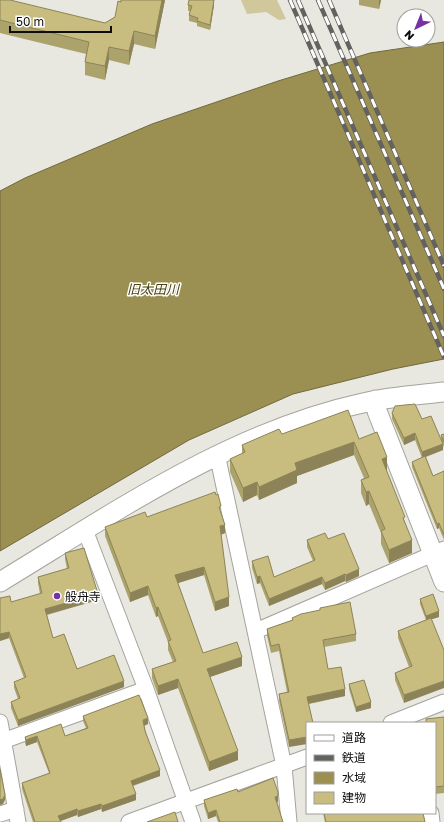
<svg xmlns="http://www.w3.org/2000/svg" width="444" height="822" font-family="'Golos Text','Noto Sans JP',sans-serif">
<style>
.green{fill:#d0c89c}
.water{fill:#9b9052;stroke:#70693d}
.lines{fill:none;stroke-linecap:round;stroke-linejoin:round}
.minor-casing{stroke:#a4a39c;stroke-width:17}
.tertiary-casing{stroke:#a4a39c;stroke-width:21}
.minor{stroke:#fff;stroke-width:15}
.tertiary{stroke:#fff;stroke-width:19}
.rail-casing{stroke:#63625e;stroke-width:4.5}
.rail{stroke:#fff;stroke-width:3;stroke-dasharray:9;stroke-linecap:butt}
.wall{fill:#aca36c}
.shaded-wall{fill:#8c8458}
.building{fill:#c8bd7e;stroke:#8c8458}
.poi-dot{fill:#7831a4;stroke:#fff;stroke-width:1.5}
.labels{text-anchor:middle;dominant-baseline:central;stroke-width:3;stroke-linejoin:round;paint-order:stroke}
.poi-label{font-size:12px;fill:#0d0d0b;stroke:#fff;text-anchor:start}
.water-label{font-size:13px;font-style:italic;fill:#48400d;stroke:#fff}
</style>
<rect width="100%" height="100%" fill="#e8e7e0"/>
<!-- green -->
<path class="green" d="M241,0H277L286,19L279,20L266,12L247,14Z"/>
<!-- water -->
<path class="water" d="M444,42V359L393,369L293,394L189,440L0,551V191L25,178L152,124L278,81L370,53Z"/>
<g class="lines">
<!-- minor casing -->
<g class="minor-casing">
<path id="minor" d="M217,454L284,766L289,822
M85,530L146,689L193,822
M256,631L444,549
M0,722L18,822
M391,723L444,702
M3,741L146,689
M431,813L432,822
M0,814L16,809
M129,822L307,757"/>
</g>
<!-- tertiary casing -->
<g class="tertiary-casing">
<path id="tertiary" d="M375,400L377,411L444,582
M0,582C114,513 230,432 363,403C389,397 417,395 444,392"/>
</g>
<!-- minor -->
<use href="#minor" class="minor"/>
<!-- tertiary -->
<use href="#tertiary" class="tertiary"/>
<!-- rail casing -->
<g class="rail-casing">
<path id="rail" d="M290,0L444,357
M298,0L444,336
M318,0L444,289
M329,0L444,266"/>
</g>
<!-- rail -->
<use href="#rail" class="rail"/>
</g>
<!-- wall -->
<path class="wall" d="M0,0L105,23L115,17L121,0H165L155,49L134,44L129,65L109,60L105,80L85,75V62L86,54L0,33Z
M359,0H381L379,9L359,5Z
M188,5H214L210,30L197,26V23L189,21V15L190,11H188Z
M392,413L422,419L441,440V435L444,434V448L443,444V450L426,457L433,476L444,471V540L439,528L437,529L412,467V462L422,458L415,440L404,445L392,419Z
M282,434L359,439L387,471H386L405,522L412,553L389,563L381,544V533L369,504L366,506L361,493V480L364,478L354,455L297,476V483L259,500L257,495L243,502L230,472V459L242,454V445Z
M221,512L225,533L221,535L229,606L215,611L204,575L178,583L203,653L242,666L210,677L238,760L209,771L178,688L158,695L152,678V669L173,662L168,650V642L158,616L156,617L148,595L130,602L105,536V527L147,517Z
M328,539L359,576L346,582L345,581L325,590L322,584L269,606L260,583L257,584L252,568V561L274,577L313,561L307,547V540Z
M65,553L98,600L47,615L53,638L77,669L124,687L18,726L11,708V702L18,699L14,688V682L24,678L9,638L0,641L40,594L38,583V577L67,569L65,559Z
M420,599L439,617L432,619L404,703L395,680V673L409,667L398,638V631L426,620L420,604Z
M292,618L356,634V641L324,647L328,669L345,696L309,704L289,747L279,701V694L287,692L279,651L271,653L267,636V629L292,620Z
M349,684L371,708L356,712L349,689Z
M83,716L148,724L144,726L160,776L133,786L136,800L102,812L101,809L78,817L77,815L60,821L61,822H33L22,789V783L49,773L37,742L26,746L25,743V737L65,736L86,728L83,721Z
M444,717V793L435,794V723H426V719Z
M238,792L278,802H277L283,822H218L216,816L208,819L204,806V800Z
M323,813H423L425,822H325Z"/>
<!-- shaded-wall -->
<path class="shaded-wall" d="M162,0H165L155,49V36Z
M214,0V5L210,30V25Z
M379,0H381L379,9Z
M134,31V44L129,65V51Z
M109,47V60L105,80V66Z
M415,433V440L404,445V438Z
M354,442V455L297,476V483L259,500V487L295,463Z
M443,444V450L422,458V452Z
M387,457V471L382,473V459Z
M257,482V495L243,502V488Z
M369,491V504L366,506V492Z
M439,523V528L437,529V524Z
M225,525V533L220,535V526Z
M412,540V553L389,563V550Z
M204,567V575L175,584V575Z
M359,569V576L346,582V575Z
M345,574V581L325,590V583Z
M260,576V583L257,584V577Z
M322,577V584L269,606V599Z
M148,586V595L130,602V593Z
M98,594V600L45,615V609Z
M229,597V606L215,611V602Z
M158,607V616L156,617V608Z
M439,611V617L426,621V616Z
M9,632V638L0,641V634Z
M242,657V666L207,678V669Z
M178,679V688L158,695V686Z
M124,681V687L18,726V720Z
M444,681V688L404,703V695Z
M345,689V696L307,704V697Z
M371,702V708L356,712V707Z
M148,718V724L143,726V720Z
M37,736V742L26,746V740Z
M307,737V744L289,747V740Z
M238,751V760L209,771V762Z
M160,770V776L131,786V781Z
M136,794V800L102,812V806Z
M5,795V800L3,804L0,805V800Z
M278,796V802H275V797Z
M101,804V809L78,817V811Z
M77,809V815L58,822V816Z
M216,810V816L208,819V813Z"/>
<!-- building -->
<path class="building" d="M0,0H10L105,23L115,17L118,1L121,2V0H162L155,36L134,31L129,51L109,47L105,66L85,62L89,42L0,20Z
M189,0H214L210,25L197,21L198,18L189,15L192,6L188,5Z
M415,404L422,419L431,416L443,444L422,452L415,433L404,438L392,413L395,406Z
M348,410L359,439L377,432L387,457L382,459L405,517L403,518L412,540L389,550L381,531L385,529L369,491L366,492L361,480L369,477L354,442L295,463L297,470L259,487L257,482L243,488L230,459L245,452L242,445L279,429L282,434Z
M444,434V442L441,435Z
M425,456L433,476L444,471V535L439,523L437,524L412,462Z
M215,492L216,495L218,494L221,506L219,507L225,525L220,526L229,597L215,602L204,567L175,575L203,653L237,642L242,657L207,669L238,751L209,762L178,679L158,686L152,669L176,661L168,641L171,640L158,607L156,608L148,586L130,593L105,527L145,512L147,517Z
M325,533L328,539L344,533L359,569L346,575L345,574L325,583L322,577L269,599L260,576L257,577L252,561L268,556L274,577L315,560L307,540Z
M84,548L98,594L45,609L53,638L64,634L77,669L114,655L124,681L18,720L11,702L20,698L14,682L26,677L9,632L0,634V598L10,596L11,602L42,593L38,577L69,568L65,553Z
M433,594L439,611L426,616L420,599Z
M350,602L356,634L323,640L328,669L341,667L345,689L307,697L313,723H307V737L289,740L279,694L289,692L279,644L271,646L267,629L293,620L292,618L301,614L320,610V608Z
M431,618L444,650V681L404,695L395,673L412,666L398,631Z
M364,680L371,702L356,707L349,684Z
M139,695L148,718L143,720L145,731L160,770L131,781L136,794L102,806L101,804L78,811L77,809L58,816L61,822H35L22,783L50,773L37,736L26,740L25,737L61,724L65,736L88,728L83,716Z
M444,717V786L435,787V723H426V719Z
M0,769L5,795L3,799L0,800Z
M273,778L278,792V796L275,797L283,822H220L216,810L208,813L204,800L237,789L238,792Z
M175,812L178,822H147Z
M324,813H423L425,822H326Z"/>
<!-- markers -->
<circle class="poi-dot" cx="57" cy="596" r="4"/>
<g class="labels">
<!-- poi labels -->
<g class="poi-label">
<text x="65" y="596">般舟寺</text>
</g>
<!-- water labels -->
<g class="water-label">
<text x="153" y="289">旧太田川</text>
</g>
</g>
<!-- legend -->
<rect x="306" y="722" width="130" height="92" fill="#ffffff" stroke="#9e9e9d"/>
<rect x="314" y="735" width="20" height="6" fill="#ffffff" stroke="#9e9e9d"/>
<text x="342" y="742" font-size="12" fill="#0d0d0b">道路</text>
<rect x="314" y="755" width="20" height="6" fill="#63625e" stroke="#9e9e9d"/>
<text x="342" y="762" font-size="12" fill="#0d0d0b">鉄道</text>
<rect x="314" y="772" width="20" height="12" fill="#9b9052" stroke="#9e9e9d"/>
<text x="342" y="782" font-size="12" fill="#0d0d0b">水域</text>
<rect x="314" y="792" width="20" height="12" fill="#c8bd7e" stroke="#9e9e9d"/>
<text x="342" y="802" font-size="12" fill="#0d0d0b">建物</text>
<!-- north arrow -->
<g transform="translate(416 28) rotate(223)"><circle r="19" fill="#ffffff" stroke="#9e9e9d"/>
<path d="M0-3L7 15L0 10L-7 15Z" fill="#7831a4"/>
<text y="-6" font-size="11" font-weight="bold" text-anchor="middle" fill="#0d0d0b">N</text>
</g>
<!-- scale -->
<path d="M10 26v6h101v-6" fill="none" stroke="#0d0d0b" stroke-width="2"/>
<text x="16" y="26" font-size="12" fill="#0d0d0b" stroke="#ffffff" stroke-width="3" paint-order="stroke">50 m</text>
</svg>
